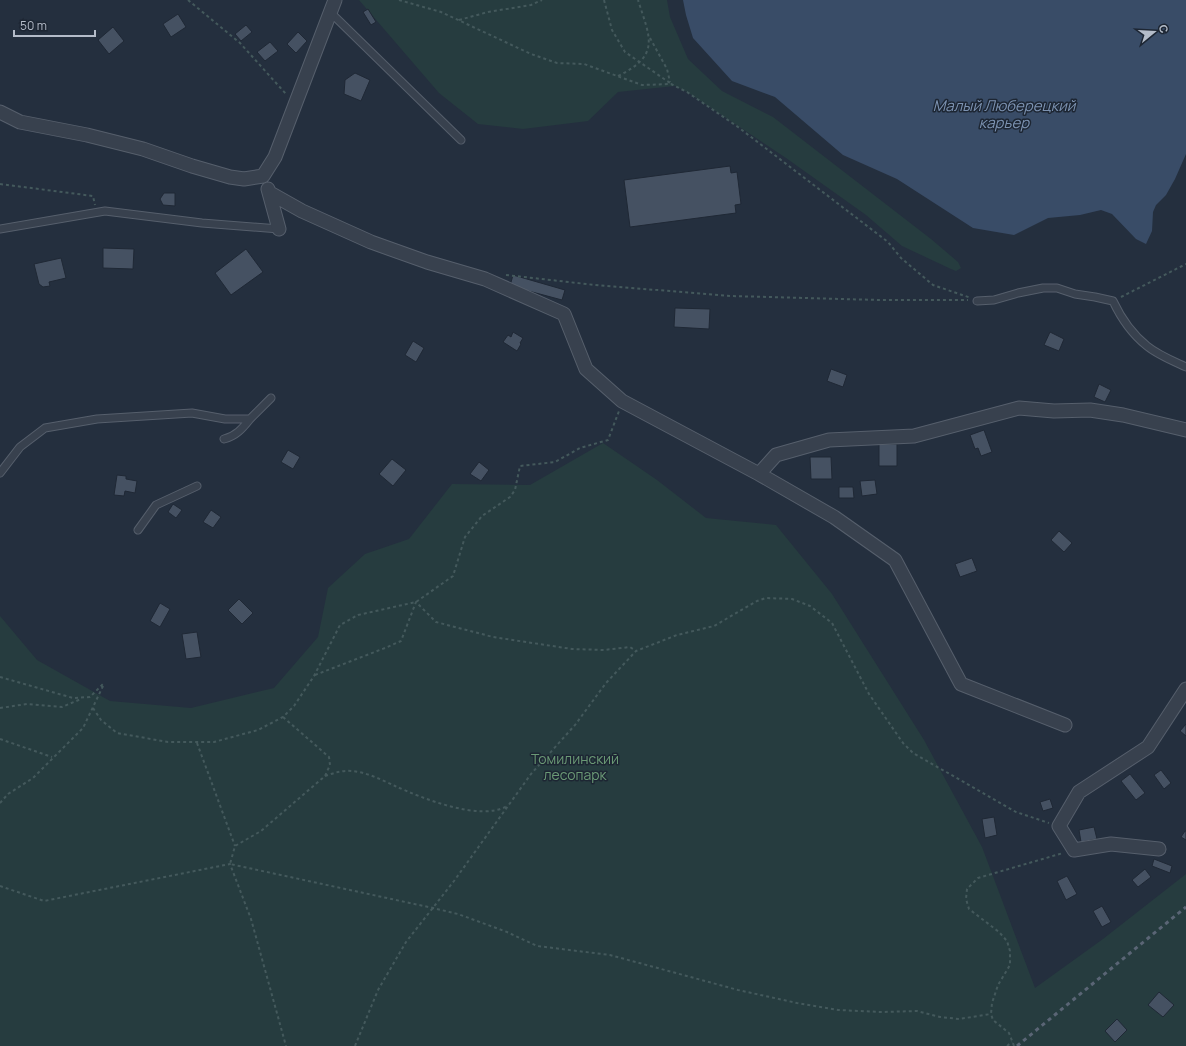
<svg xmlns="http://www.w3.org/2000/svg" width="1186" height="1046" font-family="Manrope,sans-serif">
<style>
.green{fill:#263c3f}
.water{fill:#394c67}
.building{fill:#455162;stroke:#1f2835}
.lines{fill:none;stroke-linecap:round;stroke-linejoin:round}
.service-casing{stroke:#565f6c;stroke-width:9}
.minor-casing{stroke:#565f6c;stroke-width:15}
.path{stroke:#44595c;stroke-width:2;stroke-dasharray:3 3;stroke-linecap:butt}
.service{stroke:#38414e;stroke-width:7}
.minor{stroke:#38414e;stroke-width:13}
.rail{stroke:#5a6575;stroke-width:3;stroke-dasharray:4 4;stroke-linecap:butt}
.labels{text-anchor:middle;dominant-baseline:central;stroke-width:3;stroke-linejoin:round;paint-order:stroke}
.park-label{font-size:14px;fill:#6b9a76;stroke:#1d2633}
.water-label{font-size:15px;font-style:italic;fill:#7c92b1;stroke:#1d2633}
</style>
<rect width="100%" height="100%" fill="#242f3e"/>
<!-- green -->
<path class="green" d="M359,0H667L670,17L688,59L722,91L773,117L931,239L958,262L961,268L956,271L951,269L902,246L866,215L786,158L687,92L675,86L618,92L588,121L523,129L478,124L439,93Z
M603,443L657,480L706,518L776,525L832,594L924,740L982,847L1035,988L1103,939L1186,874V1046H0V616L37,660L110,701L191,708L274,688L318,637L328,588L365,554L409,539L452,484L530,485Z"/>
<!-- water -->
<path class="water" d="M683,0H1186V154L1175,179L1166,195L1156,205L1153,212L1152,231L1146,244L1136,239L1112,214L1101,210L1080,215L1048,218L1014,235L973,228L897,179L843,155L775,97L732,81L693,38L686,15Z"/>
<!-- building -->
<path class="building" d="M368,9L376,22L371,25L363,12Z
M178,14L186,27L171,37L163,24Z
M246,25L252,32L241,41L235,34Z
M113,27L124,41L109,54L98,40Z
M298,32L307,41L296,53L287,44Z
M270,42L278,51L265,61L257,52Z
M355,73L370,80L361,101L344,94L345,80Z
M730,166L731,173L737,172L741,204L735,205L736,213L630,227L624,180Z
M164,193H175V206L163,205L160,199Z
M103,248L134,249L133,269L103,268Z
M246,249L263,272L231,295L215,273Z
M61,258L66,278L49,282L50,286L43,287L39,284L34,264Z
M513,275L565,290L562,300L510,286Z
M675,308L710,309L709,329L674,327Z
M513,332L523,338L520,343L521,344L517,351L503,342L508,335L511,337Z
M1050,332L1064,339L1059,351L1044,345Z
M413,341L424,348L416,362L405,355Z
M831,369L847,375L843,387L827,381Z
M1099,384L1111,390L1105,402L1094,397Z
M984,430L992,452L981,456L978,448L975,449L970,435Z
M879,444H897V466H879Z
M288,450L300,457L293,469L281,462Z
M810,457H831L832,479H811Z
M392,459L406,470L393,486L379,474Z
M479,462L489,470L481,481L470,474Z
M117,475L126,476V479L137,481L135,493L125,491L124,496L114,495Z
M875,480L877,494L862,496L860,481Z
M839,487H853L854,498H839Z
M173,504L182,510L176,518L168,512Z
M211,510L221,517L213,528L203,522Z
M1059,531L1072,543L1064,552L1051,540Z
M972,558L977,571L960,577L955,564Z
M239,599L253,613L242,624L228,610Z
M160,603L170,609L160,627L150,621Z
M197,632L201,657L186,659L182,634Z
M1186,724V736L1180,731Z
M1161,770L1171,783L1164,789L1154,775Z
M1130,774L1145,793L1136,800L1121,781Z
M1050,799L1053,808L1043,811L1040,802Z
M994,817L997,835L985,838L982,819Z
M1094,827L1097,839L1081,842L1079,830Z
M1185,831H1186V840L1181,837Z
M1154,859L1172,866L1170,873L1152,866Z
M1145,869L1151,877L1138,887L1132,880Z
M1067,876L1077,894L1066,900L1057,881Z
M1102,906L1111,922L1102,927L1093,911Z
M1159,992L1174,1005L1163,1017L1148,1005Z
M1117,1019L1127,1030L1115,1042L1105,1031Z"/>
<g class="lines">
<!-- service casing -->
<g class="service-casing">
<path id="service" d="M330,12L461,140
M0,229L105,211L202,223L279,229
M977,301L994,300L1018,293L1043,288H1057L1075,294L1095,297L1113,301C1121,318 1132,334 1147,346C1158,355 1173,361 1186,367
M224,439C236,436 242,429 250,419
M0,473L20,447L45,428L97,419L192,413L225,419H250L271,398
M138,530L156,505L197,486"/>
</g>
<!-- minor casing -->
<g class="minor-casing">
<path id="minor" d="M0,112L20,122L87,135L143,149L192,166L230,177L244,179L263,176L275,157L335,0
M268,189L279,229
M270,193L302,211L371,242L427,262L485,279L564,314L586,369L622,401L759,474L834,517L895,560L961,684L1065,725
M759,474L776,455L829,440L914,436L1019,408L1054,411L1090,410L1123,415L1186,430
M1159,849L1111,844L1074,850L1059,826L1079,792L1148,747L1186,689"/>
</g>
<!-- path -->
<path class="path" d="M188,0L240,43L286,94
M399,0L441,12L531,54L557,63L584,64L642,85L671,84L687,92L738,127L888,242L901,258L933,285L971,298
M604,0L612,30L625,52L670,83
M459,20L488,12L531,5L542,0
M650,38L667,69L670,82
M618,76C661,55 650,38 638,0
M0,184L93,196L95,205
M506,275L595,285L731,296L879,300H968
M1121,297L1186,264
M315,675L385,648L401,641L416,602L436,622L493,637L572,649L604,650L630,647L636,651
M0,677L73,698L90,697L103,684
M0,708L27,704L62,707L81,699
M93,708L101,720L117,733L168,742H214L258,730L283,717L294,706L314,676L340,625L358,615L416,602L453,576L465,537L482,516L510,497L515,490L520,466L555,462L580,448L608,440L619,411
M283,717L329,757L330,765L325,776L261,831L235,846L230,864L433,908L458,914L507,932L537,946L610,955L738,990L797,1003L838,1010L881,1012L917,1011L940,1017L959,1019L991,1014
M0,739L52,757
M197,743L235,846
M325,776C334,773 342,770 352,771C366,772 382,780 395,786C422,798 480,822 507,806
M0,803L8,794L33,778L83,728L104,684
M0,886L44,901L230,864L251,919L286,1046
M355,1046L378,990L406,942L454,881L531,774L575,725L606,683L636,651L677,635L714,626L757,601L766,598L792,599L810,606L832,623L869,694L903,743L913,753L1016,812L1049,823
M1007,1046L1012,1042
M1014,1046L1009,1033L993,1020L991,1014L992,1003L998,985L1010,965V951L1007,941L999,932L969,909L966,899L967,889L978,878L1063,853"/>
<!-- service -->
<use href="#service" class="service"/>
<!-- minor -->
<use href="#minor" class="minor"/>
<!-- rail -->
<path class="rail" d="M1017,1046L1186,907"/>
</g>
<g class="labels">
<!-- park labels -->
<g class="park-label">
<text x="575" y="758">Томилинский<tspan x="575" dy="16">лесопарк</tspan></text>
</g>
<!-- water labels -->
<g class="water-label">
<text x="1004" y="105">Малый Люберецкий<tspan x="1004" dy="17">карьер</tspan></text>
</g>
</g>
<!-- north arrow -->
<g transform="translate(1154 32) rotate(72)" stroke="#1d2633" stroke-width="3" paint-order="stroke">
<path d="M0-3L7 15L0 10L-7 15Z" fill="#b4bcc9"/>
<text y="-6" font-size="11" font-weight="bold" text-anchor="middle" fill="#b4bcc9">С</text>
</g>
<!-- scale -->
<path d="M14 30v6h81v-6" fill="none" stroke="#b4bcc9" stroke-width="2"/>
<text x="20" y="30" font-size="12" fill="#b4bcc9" stroke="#1d2633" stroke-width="3" paint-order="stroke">50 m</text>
</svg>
